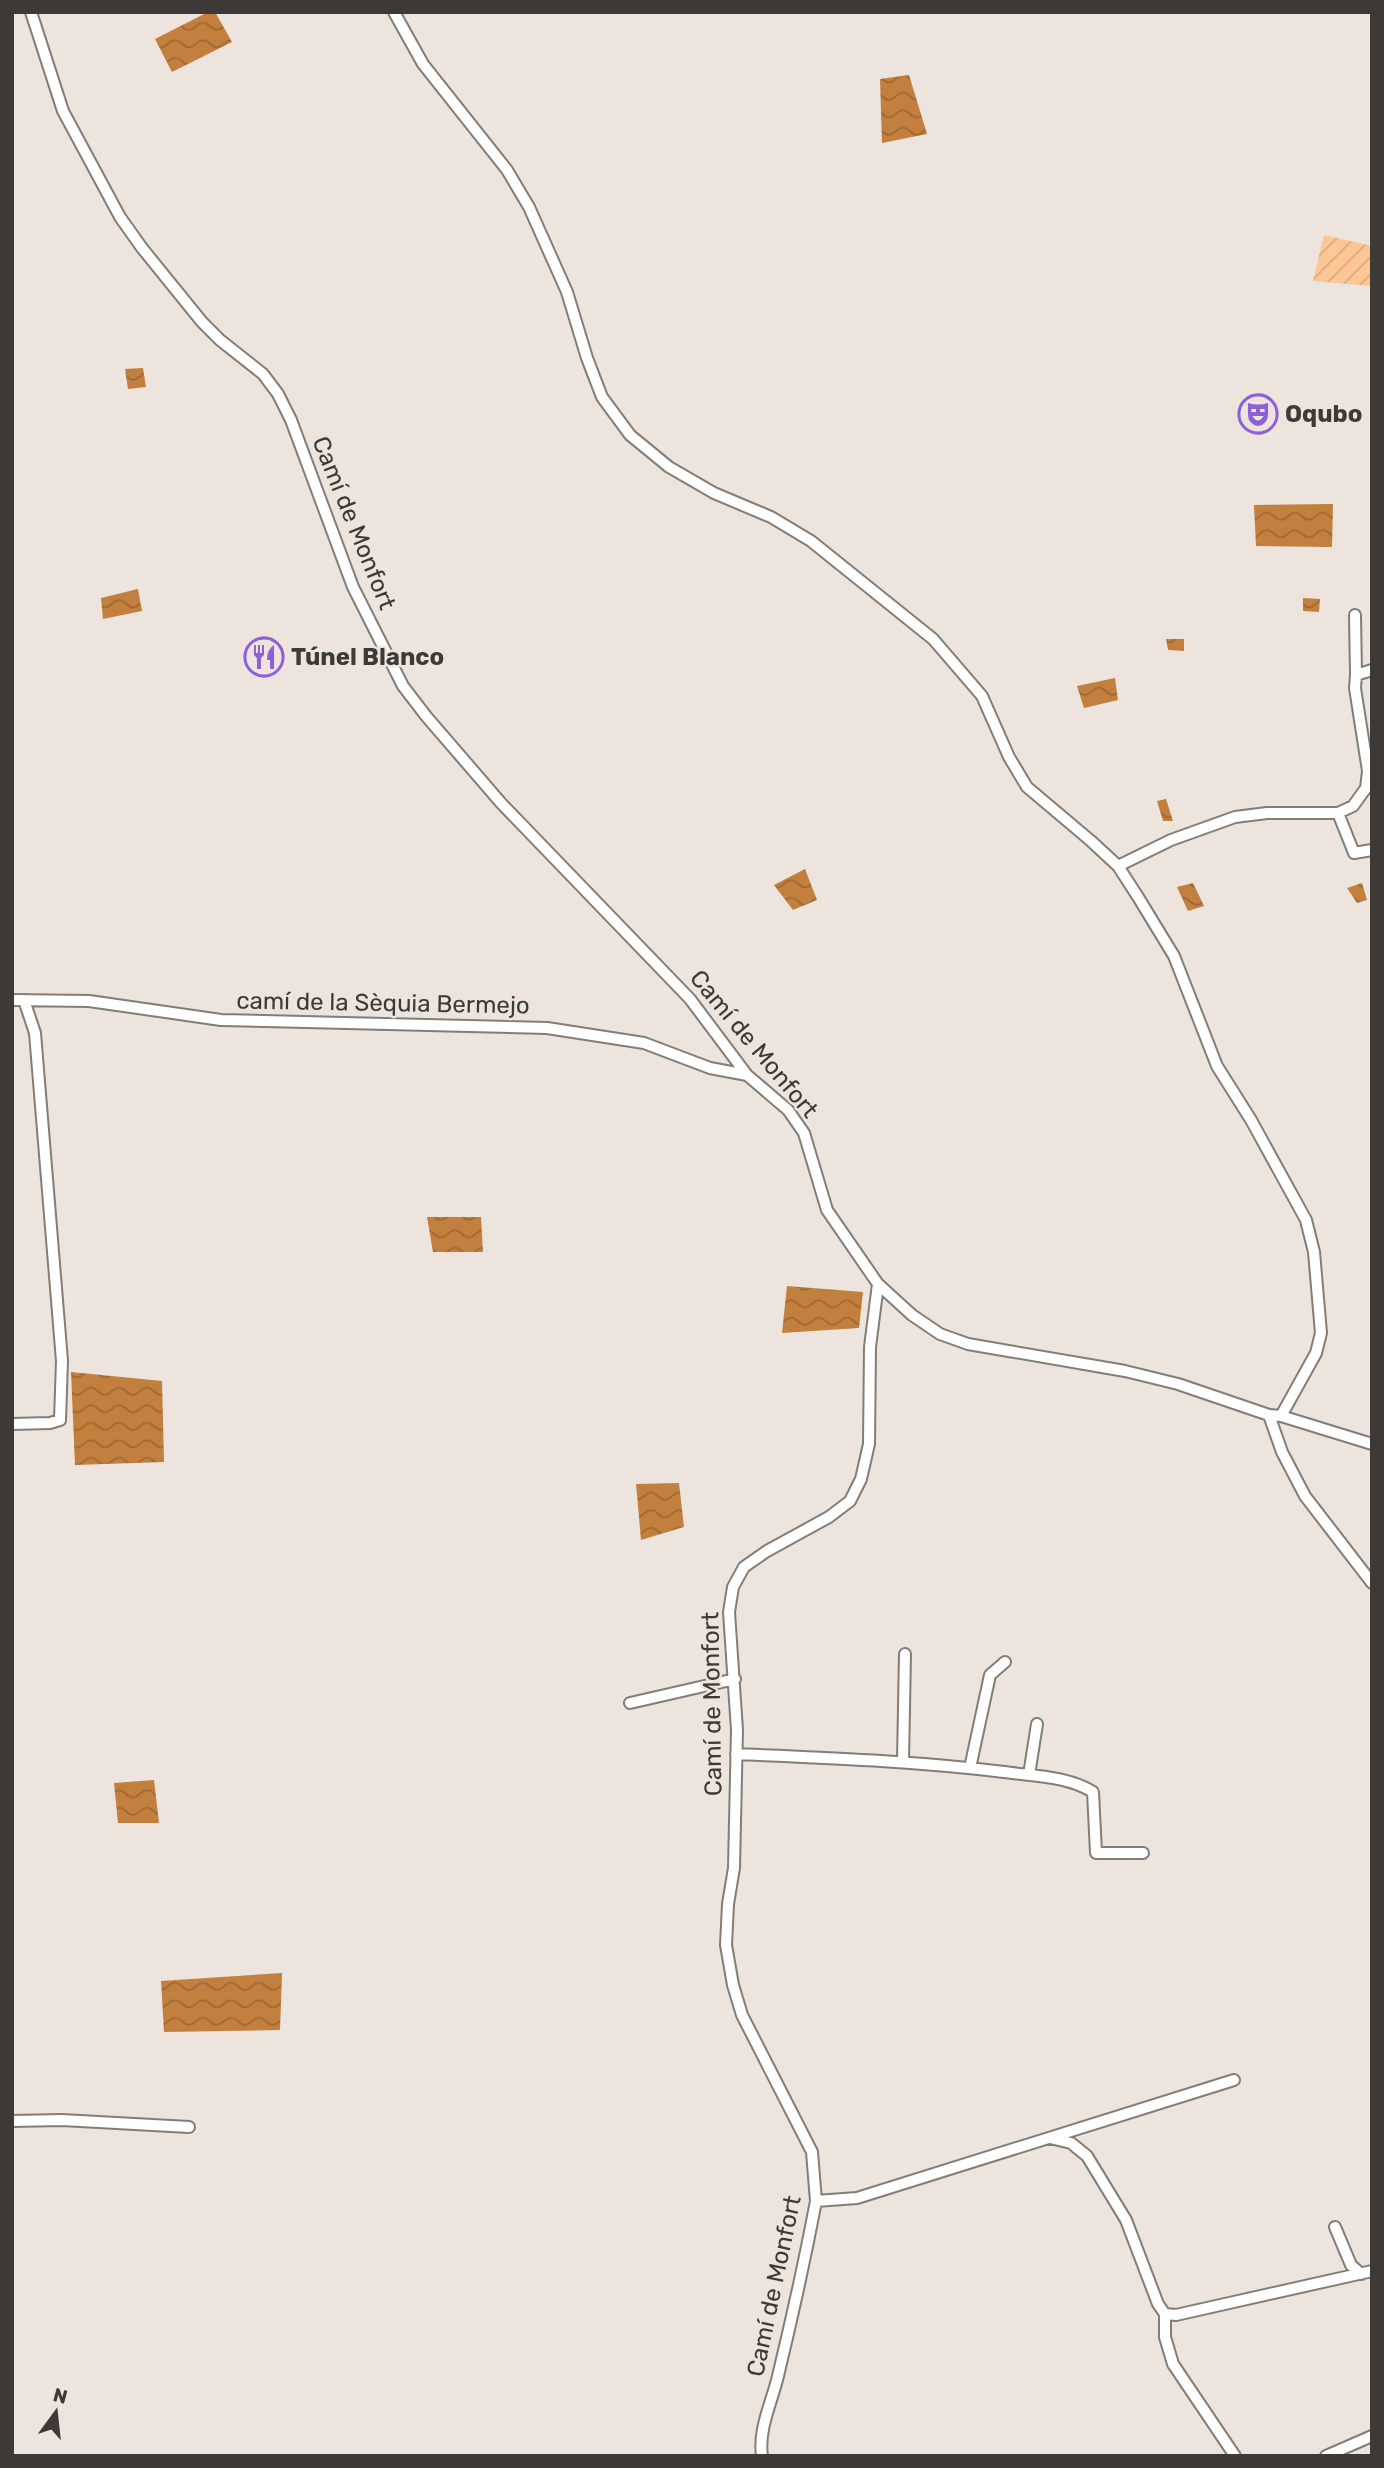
<svg xmlns="http://www.w3.org/2000/svg" width="1384" height="2468" font-family="Rubik,sans-serif">
<style>
.garden{fill:url(#garden-furrows)}
.water{fill:url(#water-waves)}
.lines{fill:none;stroke-linecap:round;stroke-linejoin:round}
.minor-casing{stroke:#847d76;stroke-width:14}
.minor{stroke:#fff;stroke-width:10}
.labels{text-anchor:middle;dominant-baseline:central;stroke-width:5;stroke-linejoin:round;paint-order:stroke}
.poi-label{font-size:24px;font-weight:bold;fill:#3c3936;stroke:#ece4dd;text-anchor:start}
.street-label{font-size:24px;fill:#3c3936;stroke:#ece4dd}
</style>
<defs>
<pattern id="garden-furrows" width="10" height="10" patternUnits="userSpaceOnUse" patternTransform="scale(1.75)"><rect width="10" height="10" fill="#fdc695"/><path d="M-1 1l2-2M0 10L10 0M9 11l2-2" fill="none" stroke="#daab81"/></pattern>
<pattern id="water-waves" width="16" height="10" patternUnits="userSpaceOnUse" patternTransform="scale(1.75)"><rect width="16" height="10" fill="#c27f3d"/><path d="M0 5q4-4 8 0t8 0" fill="none" stroke="#9f6934"/></pattern>
</defs>
<rect width="100%" height="100%" fill="#ece4dd"/>
<!-- garden -->
<path class="garden" d="M1324,235L1372,246L1370,286L1313,281Z"/>
<!-- water -->
<path class="water" d="M208,12H215L232,42L172,72L155,39Z
M909,75L927,134L882,143L880,79Z
M143,368L146,387L128,389L125,369Z
M1333,504L1332,547L1256,546L1254,505Z
M138,589L142,611L103,619L101,598Z
M1303,598L1320,599L1319,612L1303,611Z
M1166,639H1184V651L1168,650Z
M1115,678L1118,700L1084,708L1077,686Z
M1166,799L1173,821H1163L1157,801Z
M805,869L817,900L793,910L774,885Z
M1193,883L1204,906L1188,911L1177,887Z
M1362,883L1367,900L1357,903L1347,888Z
M427,1217H481L483,1252H433Z
M787,1286L863,1292L859,1328L782,1333Z
M71,1372L162,1381L164,1462L75,1465Z
M679,1483L684,1527L641,1540L636,1484Z
M154,1780L159,1823H118L114,1783Z
M282,1973L280,2030L164,2032L161,1981Z"/>
<g class="lines">
<!-- minor casing -->
<g class="minor-casing">
<path id="minor" d="M31,12L63,111L120,217L142,248L202,322L220,340L263,374L278,394L291,420L353,587L403,686L426,716L501,803L690,999L747,1075L788,1110L804,1133L827,1210L878,1284L912,1315L940,1334L968,1344L1125,1371L1178,1384L1269,1415L1281,1416L1372,1444
M394,12L423,64L507,170L529,207L567,292L587,358L602,397L630,435L669,467L714,493L771,517L811,541L933,639L982,696L1009,757L1027,787L1091,841L1118,866L1138,897L1174,956L1217,1066L1251,1120L1306,1220L1314,1252L1321,1333L1316,1353L1281,1416
M1355,615L1356,675
M1338,813L1354,853L1372,850
M1118,866L1171,840L1235,817L1267,813H1338L1353,806L1366,788L1368,771L1355,688L1356,675L1372,670
M12,1000L89,1001L221,1020L547,1028L644,1043L710,1068L747,1075
M1269,1415L1282,1452L1305,1496L1372,1583
M12,1424L50,1423L60,1420L62,1361L35,1033L24,1000
M630,1703L735,1679
M736,1754C826,1758 915,1761 1004,1772C1033,1776 1068,1776 1093,1792L1096,1853H1143
M903,1761L905,1654
M970,1768L990,1675L1005,1662
M1029,1775L1037,1724
M12,2121L62,2120L189,2127
M1050,2138L1071,2143L1087,2156L1126,2220L1158,2304L1165,2314L1176,2315L1372,2271
M816,2201L857,2198L1234,2080
M1335,2227L1351,2265L1361,2274
M1165,2314V2337L1173,2364L1235,2456
M762,2456C758,2429 772,2402 778,2376C792,2318 805,2259 816,2201L812,2152L742,2015L733,1985L726,1945L728,1904L734,1868L737,1730L729,1612L733,1587L744,1567L767,1551L829,1517L850,1501L861,1479L869,1444L870,1347L878,1284
M1326,2456L1372,2436"/>
</g>
<!-- minor -->
<use href="#minor" class="minor"/>
</g>
<!-- icons -->
<defs>
<g id="theatre-ring" transform="scale(2.0125)"><circle r="9.5" fill="#ece4dd" stroke="#8d60da" stroke-width="1.5"/><path d="M-5-5.5Q0-4 5-5.5V0Q5 5 0 6Q-5 5-5 0ZM-3.3-2.5H-1v1.5H-3.3ZM1-2.5H3.3v1.5H1ZM-2.8 1Q0 5.5 2.8 1Z" fill="#8d60da"/></g>
<g id="restaurant-ring" transform="scale(2.0125)"><circle r="9.5" fill="#ece4dd" stroke="#8d60da" stroke-width="1.5"/><path d="M-5-6h1v4h1v-4h1v4h1v-4h1v5L-1.5 .5V6h-2V.5L-5-1ZM5-6V6H3V1.5H1.5Q1.5-4 5-6Z" fill="#8d60da"/></g>
</defs>
<g fill-rule="evenodd">
<use href="#theatre-ring" x="1258" y="414"/>
<use href="#restaurant-ring" x="264" y="657"/>
</g>
<g class="labels">
<!-- poi labels -->
<g class="poi-label">
<text x="1285" y="414">Oqubo</text>
<text x="291" y="657">Túnel Blanco</text>
</g>
<!-- street labels -->
<g class="street-label">
<text transform="translate(354 523) rotate(68)">Camí de Monfort</text>
<text transform="translate(383 1003) rotate(1)">camí de la Sèquia Bermejo</text>
<text transform="translate(754 1044) rotate(50)">Camí de Monfort</text>
<text transform="translate(712 1704) rotate(-91)">Camí de Monfort</text>
<text transform="translate(774 2286) rotate(-78)">Camí de Monfort</text>
</g>
</g>
<!-- border -->
<rect width="1384" height="2468" fill="none" stroke="#3c3936" stroke-width="28"/>
<!-- north arrow -->
<g transform="translate(56 2412) rotate(15)" stroke="#ece4dd" stroke-width="5" paint-order="stroke">
<path d="M0-5L12 26L0 18L-12 26Z" fill="#3c3936"/>
<text y="-10" font-size="19" font-weight="bold" text-anchor="middle" fill="#3c3936">N</text>
</g>
</svg>
